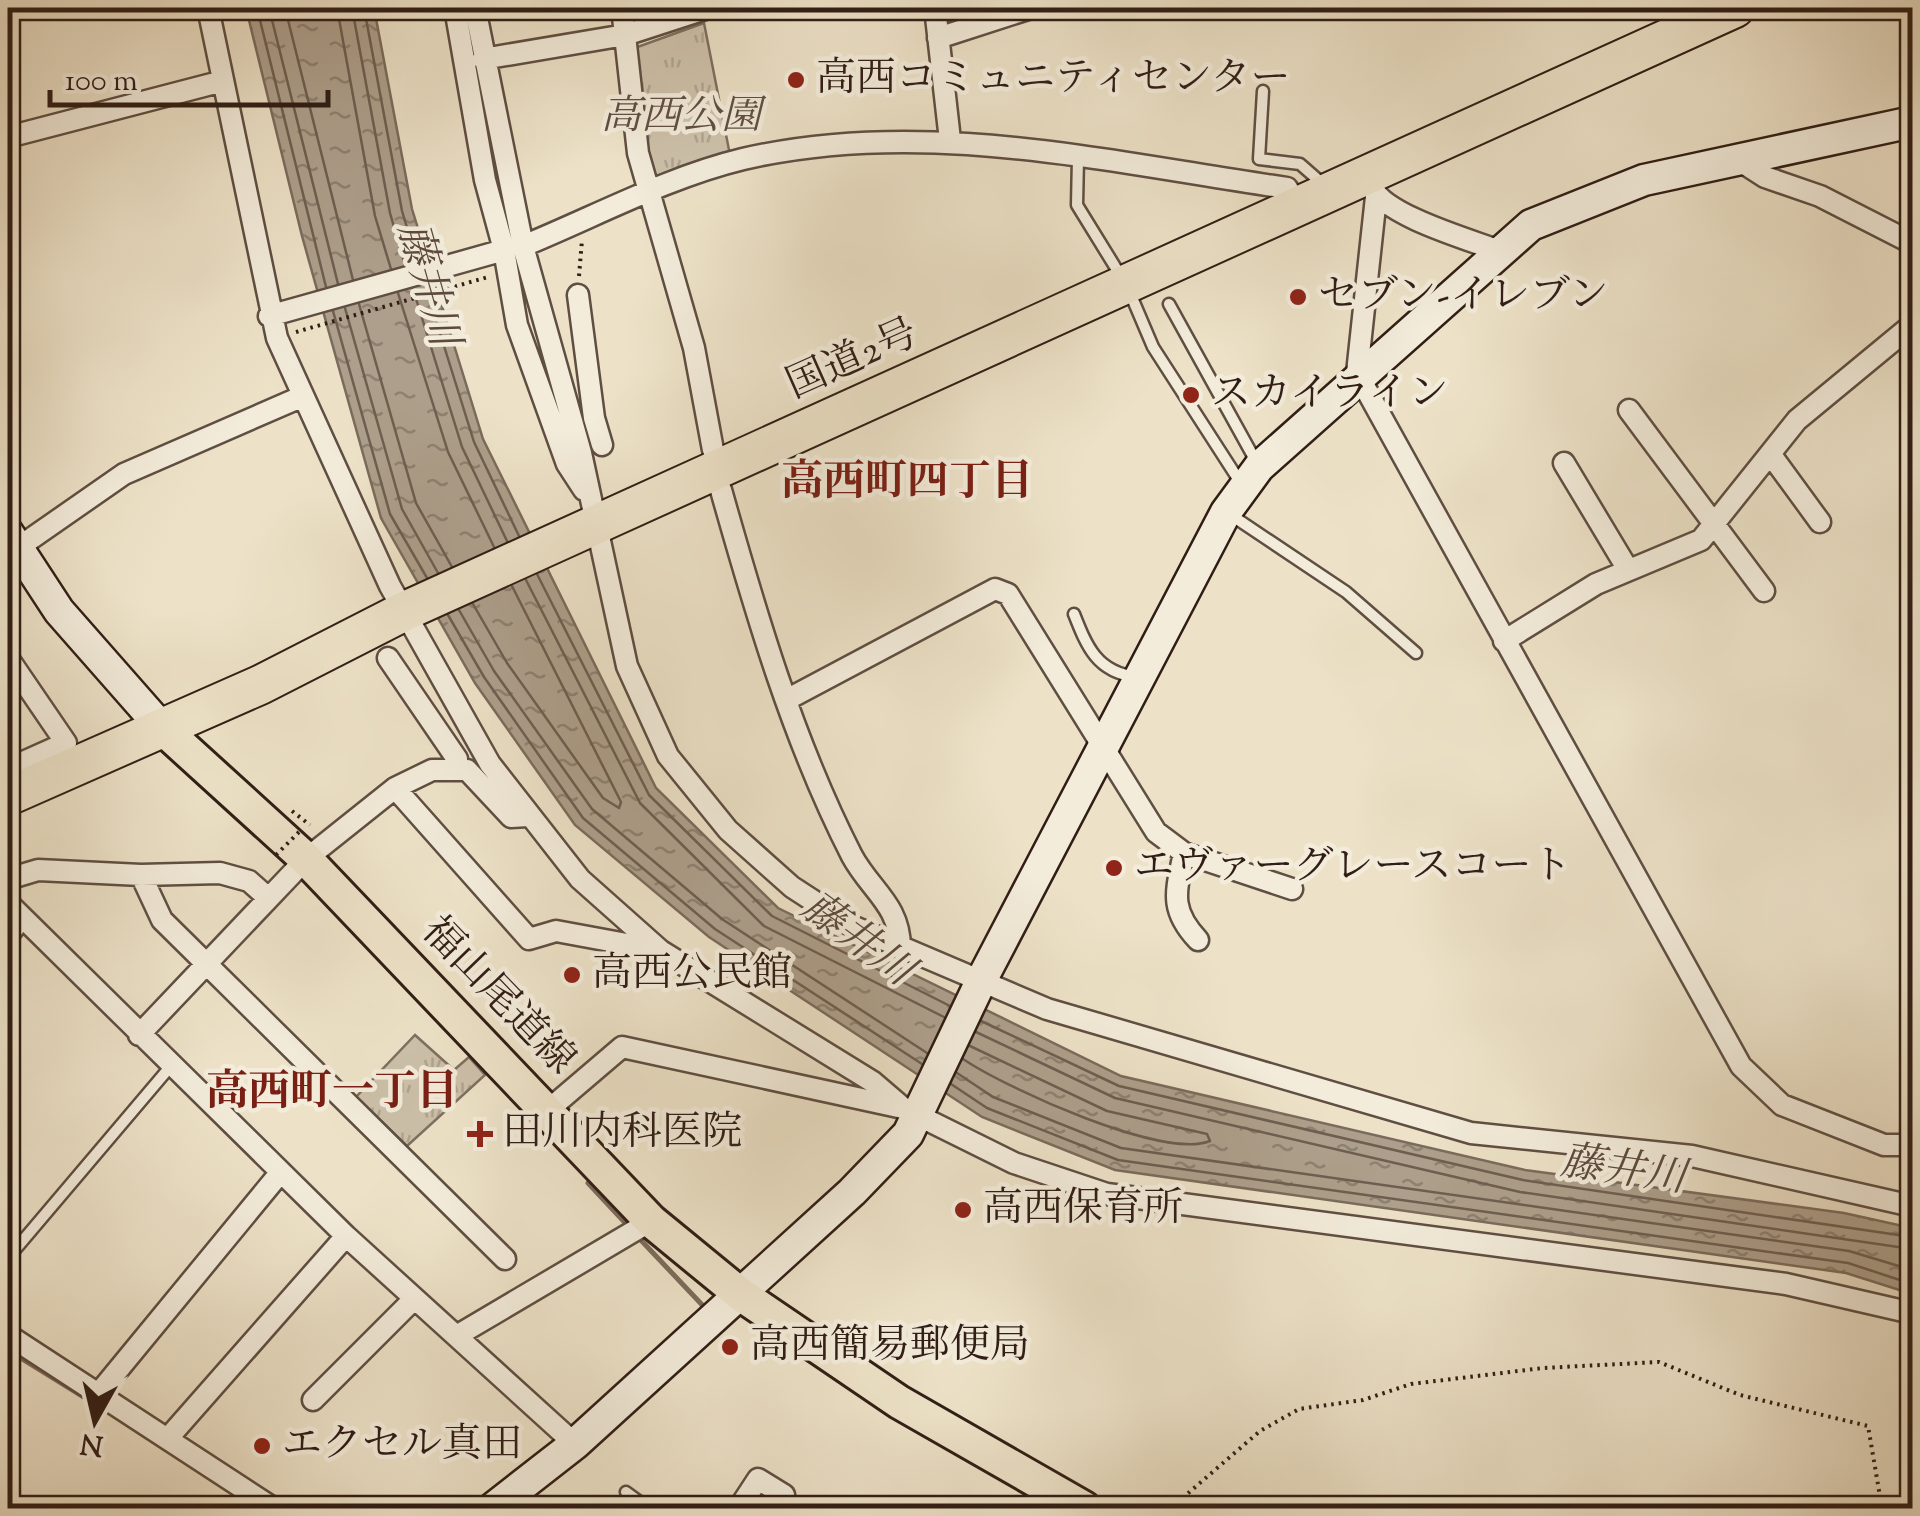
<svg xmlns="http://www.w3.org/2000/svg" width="1920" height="1516" font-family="'Sorts Mill Goudy','Noto Serif JP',serif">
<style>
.park{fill:url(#park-tufts);stroke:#7e6f60;stroke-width:2.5}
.water{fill:url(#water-ripples);stroke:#7b6b5c;stroke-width:2.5}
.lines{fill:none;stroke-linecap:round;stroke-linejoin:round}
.shore{stroke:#6e5e50;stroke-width:2.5}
.stream{stroke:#7b6b5c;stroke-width:5}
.lane-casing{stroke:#5f4e42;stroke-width:15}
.street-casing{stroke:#5f4e42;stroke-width:25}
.secondary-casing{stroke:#301d15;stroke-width:35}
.primary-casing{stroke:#301d15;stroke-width:38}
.highway-casing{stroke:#301d15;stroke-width:42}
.path{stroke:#301d15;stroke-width:4;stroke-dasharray:2.5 5;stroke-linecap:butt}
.lane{stroke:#f3ecdb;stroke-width:10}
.street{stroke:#f3ecdb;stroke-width:20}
.secondary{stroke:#f3ecdb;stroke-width:30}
.primary{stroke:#ede2c8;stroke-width:32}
.highway{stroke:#ede2c8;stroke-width:38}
.path-bridge{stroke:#301d15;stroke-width:4;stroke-dasharray:2.5 5;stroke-linecap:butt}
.poi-dot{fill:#8f2418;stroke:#f3ecdb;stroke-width:4}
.labels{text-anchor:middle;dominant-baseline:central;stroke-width:9;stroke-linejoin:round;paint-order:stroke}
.poi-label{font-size:40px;fill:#301d15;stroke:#f3ecdb;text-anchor:start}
.park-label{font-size:40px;font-style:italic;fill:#5f4e42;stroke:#f3ecdb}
.street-label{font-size:40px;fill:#301d15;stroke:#f3ecdb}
.water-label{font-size:42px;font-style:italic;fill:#5c4a3e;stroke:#f3ecdb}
.neighbourhood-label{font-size:42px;font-weight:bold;fill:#7a1f14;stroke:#f3ecdb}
</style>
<defs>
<pattern id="park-tufts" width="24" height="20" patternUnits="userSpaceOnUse" patternTransform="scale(2.5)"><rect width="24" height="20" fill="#cdc1aa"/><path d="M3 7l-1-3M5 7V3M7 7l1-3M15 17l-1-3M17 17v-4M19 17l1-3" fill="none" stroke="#b0a591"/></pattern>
<pattern id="water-ripples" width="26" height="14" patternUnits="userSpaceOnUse" patternTransform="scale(2.5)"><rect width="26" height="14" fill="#ad9f8b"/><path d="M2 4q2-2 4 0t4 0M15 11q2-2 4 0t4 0" fill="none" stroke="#8d8170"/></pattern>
</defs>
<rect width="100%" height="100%" fill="#ede2c8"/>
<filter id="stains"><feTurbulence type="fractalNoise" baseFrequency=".002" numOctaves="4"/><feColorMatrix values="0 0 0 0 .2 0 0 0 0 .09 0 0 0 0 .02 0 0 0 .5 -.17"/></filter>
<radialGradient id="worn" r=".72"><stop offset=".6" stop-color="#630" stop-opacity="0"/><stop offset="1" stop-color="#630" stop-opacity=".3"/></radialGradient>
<!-- park -->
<path class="park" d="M704,23L730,155L653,181L629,50Z
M415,1035L454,1070L469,1057L485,1075L407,1146L356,1097Z"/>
<!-- water -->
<path class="water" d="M246,8H374L412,209L483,439L656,788L778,908L1121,1076L1525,1170L1844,1213L1912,1228V1294L1846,1273L1115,1170L982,1117L709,937L575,825L475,683L381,518L302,236Z"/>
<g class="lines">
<!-- shore -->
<path class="shore" d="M257,8L326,287
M269,8L338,284
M285,8L353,280
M337,8L375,216L391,269
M352,8L390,213L405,265
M364,8L402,211L417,261
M425,285L474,442L519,536
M413,289L462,447L507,541
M398,293L448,452L494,547
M359,304L416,503L452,567
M345,308L402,509L438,573
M333,311L390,514L427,578
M537,574L649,795L772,916L950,1006
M526,580L640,803L764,926L944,1017
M473,604L507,663L603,798L619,808L621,802L512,586
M459,610L494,671L592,809L722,919L927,1053
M448,615L484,677L583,818L715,929L922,1064
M981,1021L1119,1086L1523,1180L1912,1237
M976,1032L1115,1098L1520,1192L1912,1249
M963,1059C1006,1088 1163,1160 1210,1141L1207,1134L1107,1111L970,1046
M957,1073L993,1097L1121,1148L1849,1251L1912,1270
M951,1084L987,1108L1118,1160L1848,1263L1912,1284"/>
<!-- stream -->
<path class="stream" d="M588,1183L630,1228
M637,1236L707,1310
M8,1350L100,1407"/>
<!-- lane casing -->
<g class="lane-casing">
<path id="lane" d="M1263,91L1259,159L1300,164L1324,185
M1078,158L1077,205L1122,278
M1130,293L1153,347L1242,485
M1169,304L1258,465
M1231,515L1346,592L1416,653
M1074,614C1087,647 1097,672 1136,677
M8,1258L170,1067
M626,1492L648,1508
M667,1508L672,1504L678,1508"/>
</g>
<!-- street casing -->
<g class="street-casing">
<path id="street" d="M208,8L277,338L390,586L490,764L580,879L661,951L873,1082L901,1106
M455,8L485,180L504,250L517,325L567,464L584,490
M475,8L523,246L581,453L627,666L668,756L728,830L792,887L852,926L1047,1009L1471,1133L1692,1156L1912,1206
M622,8L638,153L694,348L713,450
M935,8L950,140
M1671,8L1682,32
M938,38L1031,8
M483,59L625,35L708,8
M8,137L223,81
M1734,157L1765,177L1820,196L1912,243
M1372,187C1385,216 1471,240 1502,252
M1376,197L1357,373L1741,1066L1782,1105L1884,1145H1912
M523,246C594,217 668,177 743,159C923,117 1107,162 1287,188L1299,207
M578,295L594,418L602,445
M269,316L504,250
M1629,410L1764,591
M1771,455L1820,522
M1564,463L1627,568
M721,490C756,614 793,741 852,856C871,891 900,905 900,948
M9,554L124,474L301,397
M1504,641L1596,584L1701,540L1797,420L1912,325
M8,658L66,743L8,769
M388,658L457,759L455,770
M788,699L995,589L1008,594L1156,832L1184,853L1292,889
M395,788L529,939L556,931L659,950
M1184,853C1176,892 1169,909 1198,940
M141,875L162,920L505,1259
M8,879L38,870L141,875L220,873L249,881L267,897
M8,903L346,1236L575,1444
M8,935L21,919
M139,1035L306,859L395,788L432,770H467L511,817L528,816
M547,1111L622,1047L903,1108L1014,1163L1107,1194L1786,1284L1912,1313
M8,1335L273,1508
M458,1335L651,1221
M99,1393L280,1173
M313,1400L413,1300
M169,1437L346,1236
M739,1508L758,1479L784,1495"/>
</g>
<!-- secondary casing -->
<g class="secondary-casing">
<path id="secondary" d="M8,533L59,611L161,727
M493,1508L575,1444L852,1192L908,1134L982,979L1226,512L1259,467L1531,225L1644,180L1912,122"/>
</g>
<!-- primary casing -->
<g class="primary-casing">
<path id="primary" d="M161,727L306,859L651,1221L740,1294L899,1402L1084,1508"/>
</g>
<!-- highway casing -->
<g class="highway-casing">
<path id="highway" d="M8,796L260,685L405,611L1735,8"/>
</g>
<!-- path -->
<path class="path" d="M1763,14L1778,8
M579,276L582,240
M296,332L488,277
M292,811L310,825
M1171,1508L1260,1431L1299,1409L1363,1400L1411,1384L1543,1368L1659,1362L1740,1395L1868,1426L1882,1508"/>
<!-- lane -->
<use href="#lane" class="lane"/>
<!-- street -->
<use href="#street" class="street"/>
<!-- secondary -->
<use href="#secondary" class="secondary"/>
<!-- primary -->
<use href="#primary" class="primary"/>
<!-- highway -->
<use href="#highway" class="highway"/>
<!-- path-bridge -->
<path class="path-bridge" d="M276,855L302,829"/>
</g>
<!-- markers -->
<g class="poi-dot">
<circle cx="796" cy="80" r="10"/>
<circle cx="1298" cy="297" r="10"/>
<circle cx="1191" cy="395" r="10"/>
<circle cx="1114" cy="868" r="10"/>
<circle cx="572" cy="975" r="10"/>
<path d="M475 1119h10v10h10v10h-10v10h-10v-10h-10v-10h10z"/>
<circle cx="963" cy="1210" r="10"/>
<circle cx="730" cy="1347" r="10"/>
<circle cx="262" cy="1446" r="10"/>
</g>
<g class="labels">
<!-- poi labels -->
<g class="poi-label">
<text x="816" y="80">高西コミュニティセンター</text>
<text x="1318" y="297">セブン-イレブン</text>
<text x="1211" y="395">スカイライン</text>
<text x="1134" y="868">エヴァーグレースコート</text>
<text x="592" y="975">高西公民館</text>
<text x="502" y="1134">田川内科医院</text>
<text x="983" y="1210">高西保育所</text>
<text x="750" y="1347">高西簡易郵便局</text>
<text x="282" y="1446">エクセル真田</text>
</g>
<!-- park labels -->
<g class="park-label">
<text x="681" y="118">高西公園</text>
</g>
<!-- street labels -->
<g class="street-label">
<text transform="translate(853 361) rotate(-24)">国道2号</text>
<text transform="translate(497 997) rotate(46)">福山尾道線</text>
</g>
<!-- water labels -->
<g class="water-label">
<text transform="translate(426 285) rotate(74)">藤井川</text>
<text transform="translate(856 941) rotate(36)">藤井川</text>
<text transform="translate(1623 1172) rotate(8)">藤井川</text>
</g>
<!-- neighbourhood labels -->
<g class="neighbourhood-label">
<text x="907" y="484">高西町四丁目</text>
<text x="332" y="1094">高西町一丁目</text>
</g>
</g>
<!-- margin -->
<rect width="1920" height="1516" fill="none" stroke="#ede2c8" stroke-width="40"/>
<rect x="10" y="10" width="1900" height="1496" fill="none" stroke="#301d15" stroke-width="5"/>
<rect x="20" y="20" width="1880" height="1476" fill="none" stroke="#301d15" stroke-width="2.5"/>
<!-- north arrow -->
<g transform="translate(95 1421) rotate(188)" stroke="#f3ecdb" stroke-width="8" paint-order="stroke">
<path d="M0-8L18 38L0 25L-18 38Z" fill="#301d15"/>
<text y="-15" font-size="28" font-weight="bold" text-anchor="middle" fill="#301d15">N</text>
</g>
<!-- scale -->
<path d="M50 90v15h278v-15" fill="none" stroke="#301d15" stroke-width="5"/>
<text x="65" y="90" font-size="30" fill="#301d15" stroke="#f3ecdb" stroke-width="8" paint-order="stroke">100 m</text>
<rect width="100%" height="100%" filter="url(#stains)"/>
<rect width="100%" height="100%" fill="url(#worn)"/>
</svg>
